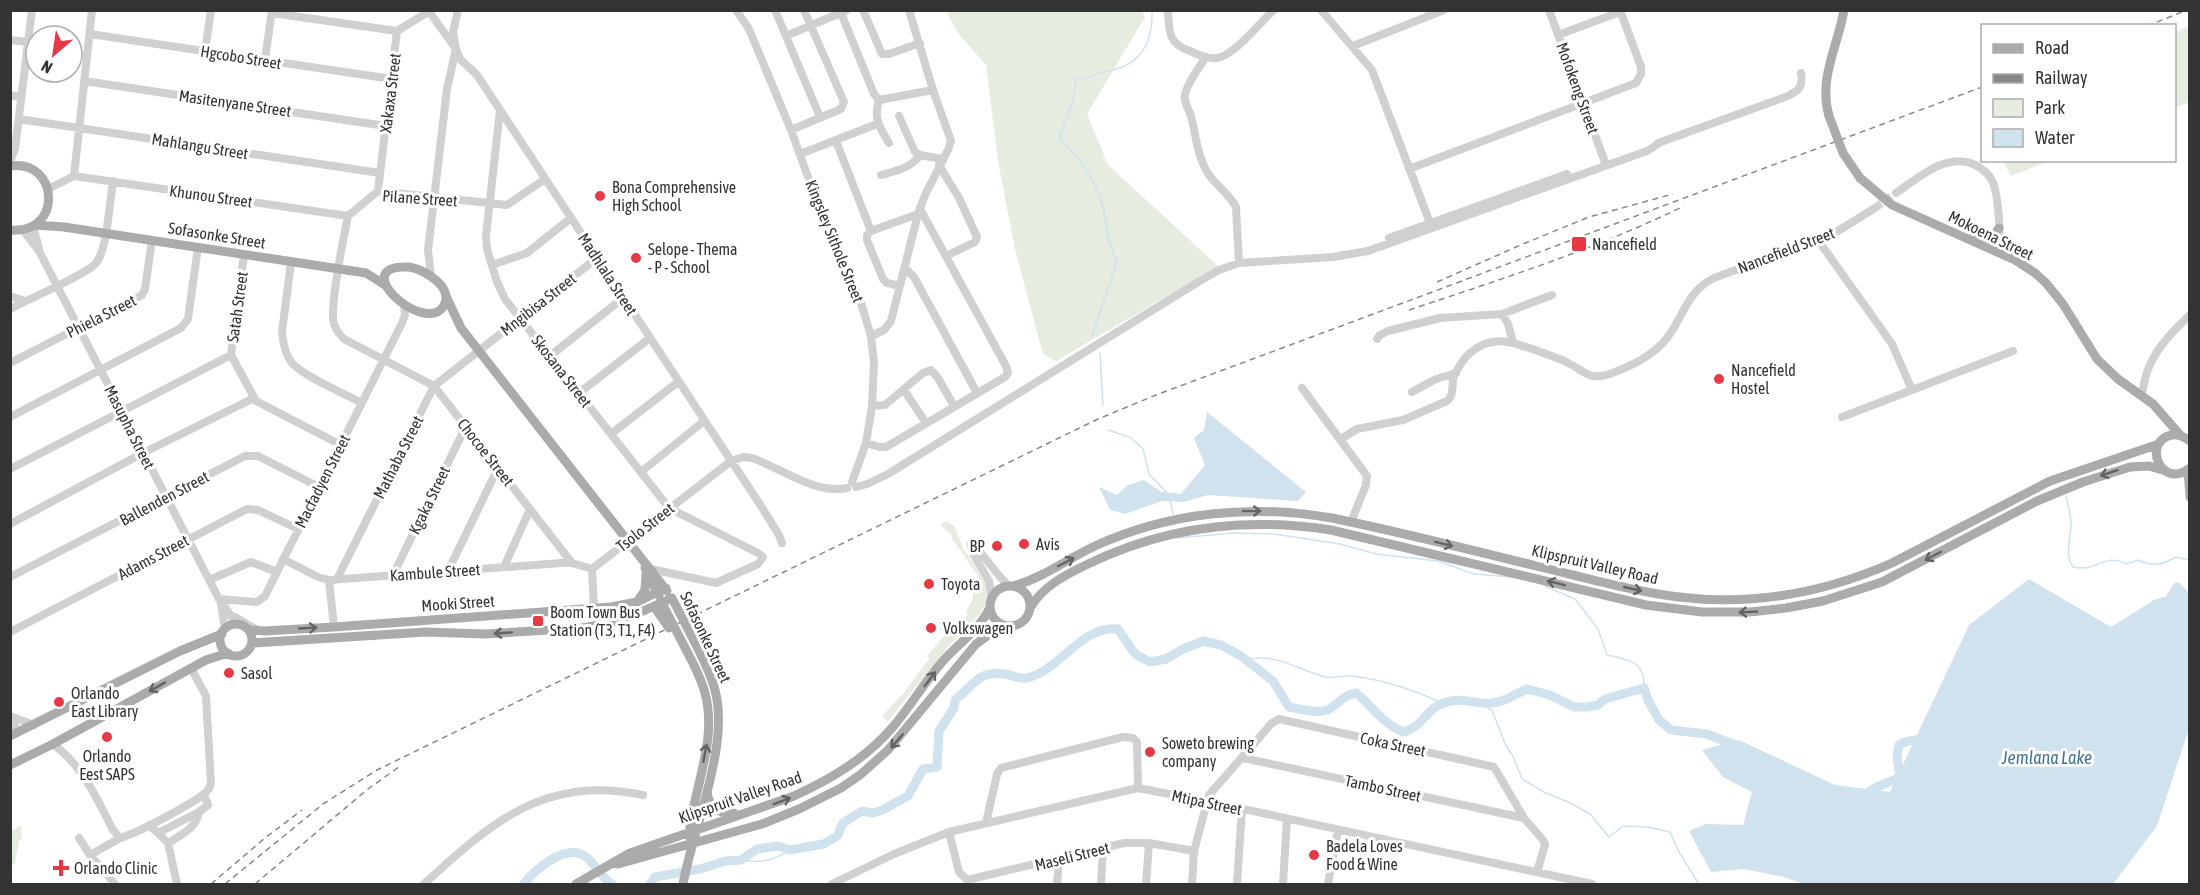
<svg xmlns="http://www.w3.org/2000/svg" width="2200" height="895" font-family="'Asap Condensed',sans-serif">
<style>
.green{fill:#e6ecdf}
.water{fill:#cfe2ee}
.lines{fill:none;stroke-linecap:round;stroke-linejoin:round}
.stream{stroke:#cfe2ee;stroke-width:1.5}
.river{stroke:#cfe2ee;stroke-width:9}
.minor-tunnel{stroke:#d6d6d6;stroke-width:8;stroke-dasharray:8 4;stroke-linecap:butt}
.minor{stroke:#d0d0d0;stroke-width:8}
.major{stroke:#ababab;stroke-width:9}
.rail{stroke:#888;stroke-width:1.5;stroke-dasharray:6 4.5;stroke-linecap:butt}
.major-bridge{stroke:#ababab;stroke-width:9}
.oneway{stroke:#636363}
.poi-dot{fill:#e63946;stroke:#fff;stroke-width:2}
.labels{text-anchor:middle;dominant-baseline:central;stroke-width:6;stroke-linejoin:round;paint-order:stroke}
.street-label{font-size:16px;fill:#333;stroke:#fff}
.poi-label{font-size:16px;fill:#333;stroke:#fff;text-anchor:start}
.water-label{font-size:18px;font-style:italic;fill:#3f7597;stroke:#fff}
</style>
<rect width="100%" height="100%" fill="#fff"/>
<!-- green -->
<path class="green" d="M946,11H1142L1145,17L1087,114L1108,165L1218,266L1056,361L1043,354L1015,249L998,161L986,65L958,33Z
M2189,26V102L2175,108V32Z
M2003,161H2049L2011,176Z
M946,521L954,526L963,548L985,582L987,590L986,603L980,613L947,648L888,721L882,716L903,694L929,659L927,656L957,621L960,624L968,614L966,612L973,599V583L979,577L951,537L952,535L940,525Z
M21,826L22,840H19L15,864L11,865V831Z"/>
<!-- water -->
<path class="water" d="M1207,412L1306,492L1298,501L1208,495L1184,502L1162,501L1125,514L1110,510L1099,487L1117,495L1128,485L1144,480L1161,492L1181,494L1205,465L1194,438L1204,430Z
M2029,579L2111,627L2154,600L2189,591V728L2157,826L2113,884H1803L1784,877L1744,869L1711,872L1689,831L1706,824L1743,825L1752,792L1723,777L1702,750L1739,740L1835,785L1890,792L1969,625Z"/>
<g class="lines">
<!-- stream -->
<path class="stream" d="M1092,336L1117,262C1107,243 1108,224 1102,204C1094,178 1079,156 1059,138L1073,101L1076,78L1085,79C1094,73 1105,72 1116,69C1145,61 1153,38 1152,10
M1100,353L1103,406
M1109,430L1131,438L1143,449L1149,474L1167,493
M2066,496C2068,505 2071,515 2071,524C2071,540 2064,553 2073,567C2097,573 2102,552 2127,564L2138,560C2153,567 2162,565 2176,557L2190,560
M1170,500L1173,514
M1178,538L1233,533L1274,534L1340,544L1376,554L1438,561L1474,574L1511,577
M1545,586L1575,599L1598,629L1607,655C1630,660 1645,661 1644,688
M1246,660C1276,652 1297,670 1326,677C1334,679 1344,675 1353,676C1383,680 1414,690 1442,703
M1480,704L1492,710L1505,744L1513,756L1522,779L1544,792L1568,802L1590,814L1609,837L1623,826L1648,827L1670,832L1679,852L1699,884
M741,860C761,863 773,861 790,850"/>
<!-- river -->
<path class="river" d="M2163,602L2169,600L2177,587L2190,599
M1862,798C1872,786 1887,784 1900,777L1897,756L1899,745C1907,739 1917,742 1925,736
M524,884C534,869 568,842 586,857C596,865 601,878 612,884
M650,884L655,877L700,869L726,861L741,860L757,849L778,846L790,850L824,844L837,836L843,823L862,811L873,813L882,810L908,796L923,769L937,767L939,731L954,708L955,700C976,684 976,671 1005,674C1012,675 1021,680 1027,678C1061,670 1081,625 1118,629L1135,654L1150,662L1166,659L1183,649L1203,641L1221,645L1241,656L1273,681L1289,707C1300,709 1316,714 1327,710C1339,705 1340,696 1356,693C1371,705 1386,727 1404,732C1408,730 1413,728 1416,726C1426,718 1429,709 1441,704C1461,695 1473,705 1492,703C1505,702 1515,694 1527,689L1550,695L1574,707H1587L1598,705L1605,699L1644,688L1648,700L1659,720L1671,730L1707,734L1738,746"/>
<!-- minor-tunnel -->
<path class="minor-tunnel" d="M1875,208L1896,193"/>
<!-- minor -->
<path class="minor" d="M428,10L456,49L460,59L477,75L761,506L779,535L782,543
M736,10L749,29L791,130L808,177L860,300L871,336L874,363L872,406L866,443L852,482
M775,10L820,117
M863,10L882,54H889L920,43
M1168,10C1169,31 1168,44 1190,51C1198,55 1208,59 1217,58C1234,56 1260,22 1274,10
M1321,10L1372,70L1430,223
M1549,10L1606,165
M272,13L397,31
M841,13L874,94L879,100C873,118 880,128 889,143
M397,31L428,12
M90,34L392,79
M1558,35L1620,12
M786,36L847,10
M10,40L28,42
M1353,46L1444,10
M205,51L211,10
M1206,57C1198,69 1189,80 1185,94C1183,102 1189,109 1191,116C1196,135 1197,157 1209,175C1217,186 1229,194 1236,207L1239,263
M265,60L272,10
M84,81L386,126
M10,95L21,97
M879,100L933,90
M500,110L486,236L487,249L497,282L505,299L669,508L758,553L763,557L758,564L716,583L651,569
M899,116L915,152L920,155L942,159
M19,119L380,173
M791,130L841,109L844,102L804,10
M836,141L871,231
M1658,143L1788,96C1800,90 1803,86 1801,73
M800,154L877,124
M10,161L15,149L32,10
M939,165L959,198L977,237L975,242L946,256
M1409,169L1636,83L1641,74V67L1620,10
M881,175C896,171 911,168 920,155
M74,176L348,216
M74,176L92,10
M545,179L507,205L378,191L348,216C344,235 329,309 334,324C336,330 340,335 344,339L434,386L572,563
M48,189L74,176
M378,191L397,31
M1896,193C1920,177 1949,149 1979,167C1987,172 1993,179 1995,189C2000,209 1999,232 2001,254
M33,226L39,249
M23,230L39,251L219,599L237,624
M1389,238L1567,174
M1818,240L1892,344L1912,390
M244,255L231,355L256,401L341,445
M291,262L282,332C283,344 285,354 292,363C303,376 345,394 362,403
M492,265L527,253L571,218
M905,268L914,277L977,393
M431,276L428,250L447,89L456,49L453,32L458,10
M900,286L887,283L883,279L867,240V235L871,231L918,214
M10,296L25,301
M10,309C28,299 86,275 96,263C107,251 110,199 113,181
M1502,314L1552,295
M871,336L884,330L891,321L918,214L925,195L948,150L951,141L933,90L909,10
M1377,339L1380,335L1388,331L1440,318L1502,314L1508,324L1513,342
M550,356L623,298
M10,363L142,295L145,289L152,240
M1302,388L1367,476L1366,485L1351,522
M904,390L926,423
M1412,392L1436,379L1456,373
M579,393L650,338
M2142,394C2144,385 2145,375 2149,367C2157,347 2174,330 2190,315
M872,406L885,405L923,373L931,370L938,378L954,406
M10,417L181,328L188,319L198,247
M1842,417L2013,351
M611,434L678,382
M1341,439L1357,429L1403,420L1447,401C1455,394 1451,385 1454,376C1457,369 1464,358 1470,353C1493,333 1514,343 1538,351C1548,355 1559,358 1568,363C1585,371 1588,381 1610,374C1631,366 1653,356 1667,338C1684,316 1687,291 1714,278L1833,234L1875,208
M866,443L879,447H886L1005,377L1008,373L1006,366L920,209
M10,469L231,355
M641,472L704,421
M856,487L867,484L888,474L1198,282L1219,270L1239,263L1333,257L1368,251L1647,151L1661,142
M10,524L143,453L254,398
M971,544L972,552L989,581L992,599
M971,544C986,555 995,574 1009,586
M283,559L318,577L329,580L562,563H572L592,569
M504,567L530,509
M448,571L498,468
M393,575L466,426
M10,577L245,456H258L319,487
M337,579L434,386L597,258
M209,580L251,562L277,572
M329,580L334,627
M219,599L257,602L265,596L402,323L405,315L404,304
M221,604L225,628
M594,608L592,569L731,461L743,457L752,458C781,468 816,495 847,488
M235,617L257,630
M10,632L247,509L258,510L298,529
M10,716L34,725
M10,719L15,726L14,734
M53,744C83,766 97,799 113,830L120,838C136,834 190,805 204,794C208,791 210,788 211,783L206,696L191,668
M1243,758L1524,818
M986,823L997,774L1001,768L1123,737L1133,738L1137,742L1138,788
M149,825L158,833L199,812L208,805L204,795
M949,832L959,872L967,880L1124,843H1149L1194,851
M158,833L168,843C182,834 196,829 199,812
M79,838L90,855
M168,843L177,884
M115,884L90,855L120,838
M424,884C492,822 544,775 643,795
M832,884L894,854L949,832L1138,788L1206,801L1592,884
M1057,884L1059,859
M1101,884L1103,848
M1146,884L1149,843
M1192,884L1194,851L1209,795L1272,723L1279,719L1494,767L1524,818L1543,840L1545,845L1537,872
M1237,884L1242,809
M1283,884L1287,819
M1328,884L1338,830"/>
<!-- major -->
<path class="major" d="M1829,116C1818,79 1838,46 1844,10
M10,166C60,159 63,235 10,230
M1860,178L1892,205L2015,260L2035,273L2046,283L2063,304L2097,359L2118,379L2153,404L2181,436
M36,225L64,227L366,273L385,285
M1972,238C1984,240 1992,240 1999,228
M409,267C424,269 456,288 443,307C423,335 345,264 409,267Z
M446,296L461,328L667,591
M2190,441C2184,437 2179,434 2172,435C2141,441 2161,491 2190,468
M2188,469L2190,497
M645,568L659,596
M1013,586C1043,578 1067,559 1095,546C1169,512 1252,504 1332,518C1400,532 1468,549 1536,566C1583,577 1631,591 1679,597C1753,606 1824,593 1892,563L2050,481L2159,444
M990 606a20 20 0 1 1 40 0a20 20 0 1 1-40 0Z
M637,602L645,590L646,574
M1030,608C1043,586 1065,575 1088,564C1164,527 1247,517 1331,530L1646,605L1702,612H1750L1786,608L1823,601L1882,582L2037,501L2083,482L2130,467L2149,466L2166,471
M220 640a16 16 0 1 1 32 0a16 16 0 1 1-32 0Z
M250,630L265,631L334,627L611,607L637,602L666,588
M680,638C689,656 700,674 705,693C718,741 693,789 689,836
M252,643L426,632L485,634L582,628L621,621L672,598
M10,736L180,651L222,634
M10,765L53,744L206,660L228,653
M707,792C709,808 719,814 734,813
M618,864L762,824L799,809L841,788L860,775L888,750L976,644L991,633L1009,626
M576,884L630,853L794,796C831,779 865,759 892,728C910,707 924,683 942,662C958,644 981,628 990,607
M683,884C693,828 730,746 715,690C710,671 700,653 691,635"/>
<!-- rail -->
<path class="rail" d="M2147,26L2187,10
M1437,282L1523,244L1589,217L1673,194
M1409,310C1502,279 1596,249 1684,206
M211,884L265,838L302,810
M225,884L323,804L377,770L1098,419L1156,395L1982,87
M255,884L368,789L399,767"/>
<!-- major-bridge -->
<path class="major-bridge" d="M1829,116L1843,153L1860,178
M674,602L691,635
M664,607L680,638
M657,611L669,628"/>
</g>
<!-- one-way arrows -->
<defs><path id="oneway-shaft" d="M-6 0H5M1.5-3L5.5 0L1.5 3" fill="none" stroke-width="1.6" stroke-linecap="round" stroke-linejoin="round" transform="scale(1.5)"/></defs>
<g class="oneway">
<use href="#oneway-shaft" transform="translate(2109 473) rotate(162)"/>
<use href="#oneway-shaft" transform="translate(1252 511) rotate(-1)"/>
<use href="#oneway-shaft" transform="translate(1444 544) rotate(14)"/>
<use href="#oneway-shaft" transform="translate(1933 556) rotate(152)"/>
<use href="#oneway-shaft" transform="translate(1066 562) rotate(-28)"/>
<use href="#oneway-shaft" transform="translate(1556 583) rotate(-166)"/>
<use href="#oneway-shaft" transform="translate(1633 589) rotate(13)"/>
<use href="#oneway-shaft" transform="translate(1748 612) rotate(177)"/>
<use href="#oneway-shaft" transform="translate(308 628) rotate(-3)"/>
<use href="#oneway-shaft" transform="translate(503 633) rotate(176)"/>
<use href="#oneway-shaft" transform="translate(930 679) rotate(-54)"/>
<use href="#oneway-shaft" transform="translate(157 687) rotate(151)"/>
<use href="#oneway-shaft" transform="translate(897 741) rotate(131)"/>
<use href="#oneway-shaft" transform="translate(705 753) rotate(-79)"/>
<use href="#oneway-shaft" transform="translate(782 801) rotate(-21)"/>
</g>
<!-- markers -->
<g class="poi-dot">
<circle cx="600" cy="196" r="6"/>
<rect x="1571" y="236" width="16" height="16" rx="3"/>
<circle cx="636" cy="258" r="6"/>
<circle cx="1719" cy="379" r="6"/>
<circle cx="1024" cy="544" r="6"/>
<circle cx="997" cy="546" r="6"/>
<circle cx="929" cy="584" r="6"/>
<rect x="532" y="615" width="12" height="12" rx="3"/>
<circle cx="931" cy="628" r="6"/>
<circle cx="229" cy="673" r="6"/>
<circle cx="59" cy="702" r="6"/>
<circle cx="107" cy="737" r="6"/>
<circle cx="1150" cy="752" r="6"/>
<circle cx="1314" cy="855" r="6"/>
<path d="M58 859h6v6h6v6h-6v6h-6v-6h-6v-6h6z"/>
</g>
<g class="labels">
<!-- street labels -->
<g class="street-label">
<text transform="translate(241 57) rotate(9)">Hgcobo Street</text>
<text transform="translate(1578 88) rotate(70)">Mofokeng Street</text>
<text transform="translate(390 93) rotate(-83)">Xakaxa Street</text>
<text transform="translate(235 103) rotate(8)">Masitenyane Street</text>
<text transform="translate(200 146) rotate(9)">Mahlangu Street</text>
<text transform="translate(211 196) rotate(8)">Khunou Street</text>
<text transform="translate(420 198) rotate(4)">Pilane Street</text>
<text transform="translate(217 235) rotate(9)">Sofasonke Street</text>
<text transform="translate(1991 235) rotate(26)">Mokoena Street</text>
<text transform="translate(835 241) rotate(68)">Kingsley Sithole Street</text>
<text transform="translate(1786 250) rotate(-21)">Nancefield Street</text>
<text transform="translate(608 274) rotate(57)">Madhlala Street</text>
<text transform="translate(538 304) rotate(-38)">Mngibisa Street</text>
<text transform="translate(237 307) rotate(-82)">Satah Street</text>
<text transform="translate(101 316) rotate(-27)">Phiela Street</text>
<text transform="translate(562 371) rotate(52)">Skosana Street</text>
<text transform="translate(130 427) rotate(63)">Masupha Street</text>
<text transform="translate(486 452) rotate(52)">Chocoe Street</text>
<text transform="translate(398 457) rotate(-63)">Mathaba Street</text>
<text transform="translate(322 481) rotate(-63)">Macfadyen Street</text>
<text transform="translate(164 498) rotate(-28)">Ballenden Street</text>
<text transform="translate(429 500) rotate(-64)">Kgaka Street</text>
<text transform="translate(645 527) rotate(-38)">Tsolo Street</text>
<text transform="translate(153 557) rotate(-28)">Adams Street</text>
<text transform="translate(1595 564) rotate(13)">Klipspruit Valley Road</text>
<text transform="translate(435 572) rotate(-4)">Kambule Street</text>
<text transform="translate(458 603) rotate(-4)">Mooki Street</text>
<text transform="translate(706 637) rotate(65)">Sofasonke Street</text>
<text transform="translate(1393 744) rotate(12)">Coka Street</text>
<text transform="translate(1383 788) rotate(12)">Tambo Street</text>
<text transform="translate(740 797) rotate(-19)">Klipspruit Valley Road</text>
<text transform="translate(1207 802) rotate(12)">Mtipa Street</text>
<text transform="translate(1072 856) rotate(-14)">Maseli Street</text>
</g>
<!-- poi labels -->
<g class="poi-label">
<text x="612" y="187">Bona Comprehensive<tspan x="612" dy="18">High School</tspan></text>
<text x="1592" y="244">Nancefield</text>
<text x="648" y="249">Selope - Thema<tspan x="648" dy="18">- P - School</tspan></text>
<text x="1731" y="370">Nancefield<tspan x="1731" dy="18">Hostel</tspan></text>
<text x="1036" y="544">Avis</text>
<text x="985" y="546" text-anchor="end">BP</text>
<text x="941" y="584">Toyota</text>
<text x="550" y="612">Boom Town Bus<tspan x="550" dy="18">Station (T3, T1, F4)</tspan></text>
<text x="943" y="628">Volkswagen</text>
<text x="241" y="673">Sasol</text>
<text x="71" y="693">Orlando<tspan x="71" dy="18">East Library</tspan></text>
<text x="1162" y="743">Soweto brewing<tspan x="1162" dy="18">company</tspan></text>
<text x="107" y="756" text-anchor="middle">Orlando<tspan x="107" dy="18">Eest SAPS</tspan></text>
<text x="1326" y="846">Badela Loves<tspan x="1326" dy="18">Food &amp; Wine</tspan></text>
<text x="74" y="868">Orlando Clinic</text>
</g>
<!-- water labels -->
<g class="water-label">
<text x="2047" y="757">Jemlana Lake</text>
</g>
</g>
<!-- border -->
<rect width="2200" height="895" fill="none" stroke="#333333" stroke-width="24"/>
<!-- legend -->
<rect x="1981" y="24" width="195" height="138" fill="#ffffff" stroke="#adadad" stroke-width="1.5"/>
<rect x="1993" y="44" width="30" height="9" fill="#ababab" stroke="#adadad" stroke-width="1.5"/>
<text x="2035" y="54" font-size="18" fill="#333333">Road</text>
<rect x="1993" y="74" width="30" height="9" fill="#888888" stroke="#adadad" stroke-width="1.5"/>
<text x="2035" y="84" font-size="18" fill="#333333">Railway</text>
<rect x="1993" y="99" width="30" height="18" fill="#e6ecdf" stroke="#adadad" stroke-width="1.5"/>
<text x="2035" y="114" font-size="18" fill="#333333">Park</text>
<rect x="1993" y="129" width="30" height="18" fill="#cfe2ee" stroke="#adadad" stroke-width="1.5"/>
<text x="2035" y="144" font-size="18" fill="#333333">Water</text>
<!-- north arrow -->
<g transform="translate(54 54) rotate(209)"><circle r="28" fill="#ffffff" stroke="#adadad" stroke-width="1.5"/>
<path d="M0-4.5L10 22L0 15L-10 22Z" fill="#e63946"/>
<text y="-9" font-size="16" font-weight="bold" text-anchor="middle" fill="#333333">N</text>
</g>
</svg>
